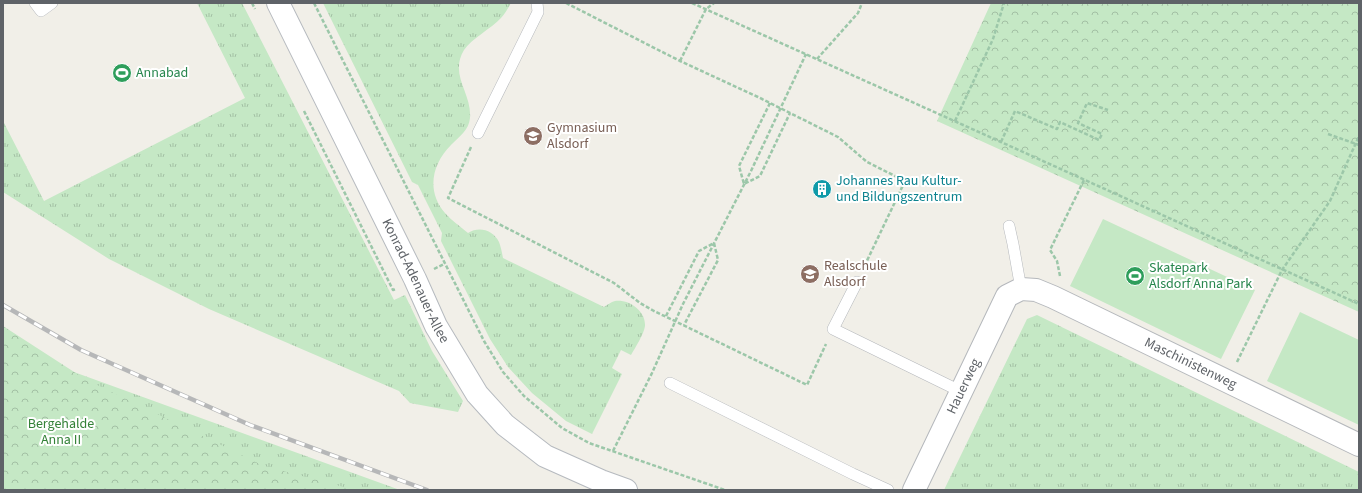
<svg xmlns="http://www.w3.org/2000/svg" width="1362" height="493" font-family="'Source Sans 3',sans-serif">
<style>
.grass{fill:url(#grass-tufts)}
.park{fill:url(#park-crowns)}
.pitch{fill:#c5e8c5}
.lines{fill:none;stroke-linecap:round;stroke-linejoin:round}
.lane-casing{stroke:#b5b8bc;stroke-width:12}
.street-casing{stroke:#b5b8bc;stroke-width:24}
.secondary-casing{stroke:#b6babf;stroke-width:24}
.path{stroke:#9cc7a9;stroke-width:2.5;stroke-dasharray:4 2;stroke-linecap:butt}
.lane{stroke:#fff;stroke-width:11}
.street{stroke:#fff;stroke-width:22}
.secondary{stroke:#fff;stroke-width:22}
.rail-casing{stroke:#b6b7b8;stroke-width:4.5}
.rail{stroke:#fff;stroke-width:3;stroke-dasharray:9;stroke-linecap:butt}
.labels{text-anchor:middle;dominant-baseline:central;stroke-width:4;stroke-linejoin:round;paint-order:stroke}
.leisure-label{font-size:14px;fill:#27864d;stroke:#fff;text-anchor:start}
.education-label{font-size:14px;fill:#785e54;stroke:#fff;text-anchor:start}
.culture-label{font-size:14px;fill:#0d838f;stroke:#fff;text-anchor:start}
.street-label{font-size:14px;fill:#5f6368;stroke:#fff}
.park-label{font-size:14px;fill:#348238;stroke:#fff}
</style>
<defs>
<pattern id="grass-tufts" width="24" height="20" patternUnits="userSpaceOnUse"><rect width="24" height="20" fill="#c5e8c5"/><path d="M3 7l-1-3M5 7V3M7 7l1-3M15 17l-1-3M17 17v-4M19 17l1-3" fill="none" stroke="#a3c0a4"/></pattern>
<pattern id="park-crowns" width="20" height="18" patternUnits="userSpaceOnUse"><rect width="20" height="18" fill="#c5e8c5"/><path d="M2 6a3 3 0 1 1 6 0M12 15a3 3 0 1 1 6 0" fill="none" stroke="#a3c0a4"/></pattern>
</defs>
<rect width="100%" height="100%" fill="#f1efe8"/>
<!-- grass -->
<path class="grass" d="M197,3H242L394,300L405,295L432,351L463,401L458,412L410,403L399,391L209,309L109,259L3,192V121L44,201L245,98Z
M323,3H511C508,8 505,14 501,18C492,28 471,39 464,50C449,75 472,93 470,118C469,130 459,137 451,145C432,164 426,191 445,213C452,221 461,227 468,233C479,226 493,230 499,242C501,247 502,253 503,258L604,307C607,305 611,302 615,301C629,299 646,311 645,326C644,334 635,348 631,355L621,350L612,368L622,374L592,434L566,421L532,393L508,367L490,339L441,241L442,233L418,185L412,182Z
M1037,315L1359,472V490H944L1027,319Z
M3,330L38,359L400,490H3Z"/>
<!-- park -->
<path class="park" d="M991,3H1359V312L937,121Z
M3,326L85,379L264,466L355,490H3Z"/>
<!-- pitch -->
<path class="pitch" d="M1103,219L1255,290L1221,359L1070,286Z
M1300,312L1359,340V425L1267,381Z"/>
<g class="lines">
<!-- lane casing -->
<g class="lane-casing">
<path id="lane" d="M35,3L41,11L52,3
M478,133L538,12L537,3
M1009,226L1013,244L1021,289
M857,282L833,329L962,392
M670,383L853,474L888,490"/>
</g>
<!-- street casing -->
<g class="street-casing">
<g id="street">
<path id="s1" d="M914,490L1007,296L1021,289L1036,290L1053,297L1359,445"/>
</g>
</g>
<!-- secondary casing -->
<g class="secondary-casing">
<g id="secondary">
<path id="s2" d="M278,3L415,279L436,326L477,394L505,425L545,456L601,481L626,490"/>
</g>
</g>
<!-- path -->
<path class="path" d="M252,3L255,9
M314,3L484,341L503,372L524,396L562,428L589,443L725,490
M566,3L680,61L758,97L838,137L867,162L905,181L864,267
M692,3L1001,142L1359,304
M817,59L858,13L862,3
M680,61L706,9L714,3
M770,103L739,166L744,184L760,176L790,113
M304,111L393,290L396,289
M955,121L993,39L1004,3
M1328,134L1359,145
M1001,142L1015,111L1057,129L1060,122L1099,140L1102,134L1078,123L1087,103L1108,110
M471,147L448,198L614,283L640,303L654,311L807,385L826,344
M434,269L444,264
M1060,276L1057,261L1050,250L1084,180
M666,316L699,251L714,243L718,260L684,325
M1237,362L1282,270L1330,201L1359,136
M613,451L652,373L683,304L751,171L806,54"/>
<!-- lane -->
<use href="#lane" class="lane"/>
<!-- street -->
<use href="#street" class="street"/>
<!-- secondary -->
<use href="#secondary" class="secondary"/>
<!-- rail casing -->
<g class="rail-casing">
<path id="rail" d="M3,305L81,350L250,425L427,490"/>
</g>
<!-- rail -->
<use href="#rail" class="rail"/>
</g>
<!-- icons -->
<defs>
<g id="stadium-disc" transform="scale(1)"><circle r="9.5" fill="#2e9e5b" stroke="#fff"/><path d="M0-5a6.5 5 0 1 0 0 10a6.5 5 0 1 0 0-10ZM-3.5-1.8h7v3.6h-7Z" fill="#fff"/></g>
<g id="school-disc" transform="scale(1)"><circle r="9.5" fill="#8d6e63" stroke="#fff"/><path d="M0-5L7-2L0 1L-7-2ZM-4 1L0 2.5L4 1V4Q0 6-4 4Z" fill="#fff"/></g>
<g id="building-disc" transform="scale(1)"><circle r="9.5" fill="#0f9aa8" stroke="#fff"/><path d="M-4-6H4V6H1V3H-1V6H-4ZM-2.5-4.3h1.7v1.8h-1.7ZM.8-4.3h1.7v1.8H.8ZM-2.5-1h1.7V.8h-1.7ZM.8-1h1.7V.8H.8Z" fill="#fff"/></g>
</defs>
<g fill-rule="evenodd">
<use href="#stadium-disc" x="122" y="73"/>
<use href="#school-disc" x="533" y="136"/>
<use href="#building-disc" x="822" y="189"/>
<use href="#school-disc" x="810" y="274"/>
<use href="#stadium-disc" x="1135" y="276"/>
</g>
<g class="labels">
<!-- leisure labels -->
<g class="leisure-label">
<text x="136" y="73">Annabad</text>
<text x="1149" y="268">Skatepark<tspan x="1149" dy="16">Alsdorf Anna Park</tspan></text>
</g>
<!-- education labels -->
<g class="education-label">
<text x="547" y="128">Gymnasium<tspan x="547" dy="16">Alsdorf</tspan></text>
<text x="824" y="266">Realschule<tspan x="824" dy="16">Alsdorf</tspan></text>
</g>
<!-- culture labels -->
<g class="culture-label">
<text x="836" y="181">Johannes Rau Kultur-<tspan x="836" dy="16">und Bildungszentrum</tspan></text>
</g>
<!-- street labels -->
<g class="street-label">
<text stroke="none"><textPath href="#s2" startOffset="310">Konrad-Adenauer-Allee</textPath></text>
<text stroke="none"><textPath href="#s1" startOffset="417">Maschinistenweg</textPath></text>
<text stroke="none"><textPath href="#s1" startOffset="115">Hauerweg</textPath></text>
</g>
<!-- park labels -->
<g class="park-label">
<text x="61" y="424">Bergehalde<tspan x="61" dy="16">Anna II</tspan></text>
</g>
</g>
<!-- border -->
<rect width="1362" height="493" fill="none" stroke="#5f6368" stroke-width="8"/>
</svg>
